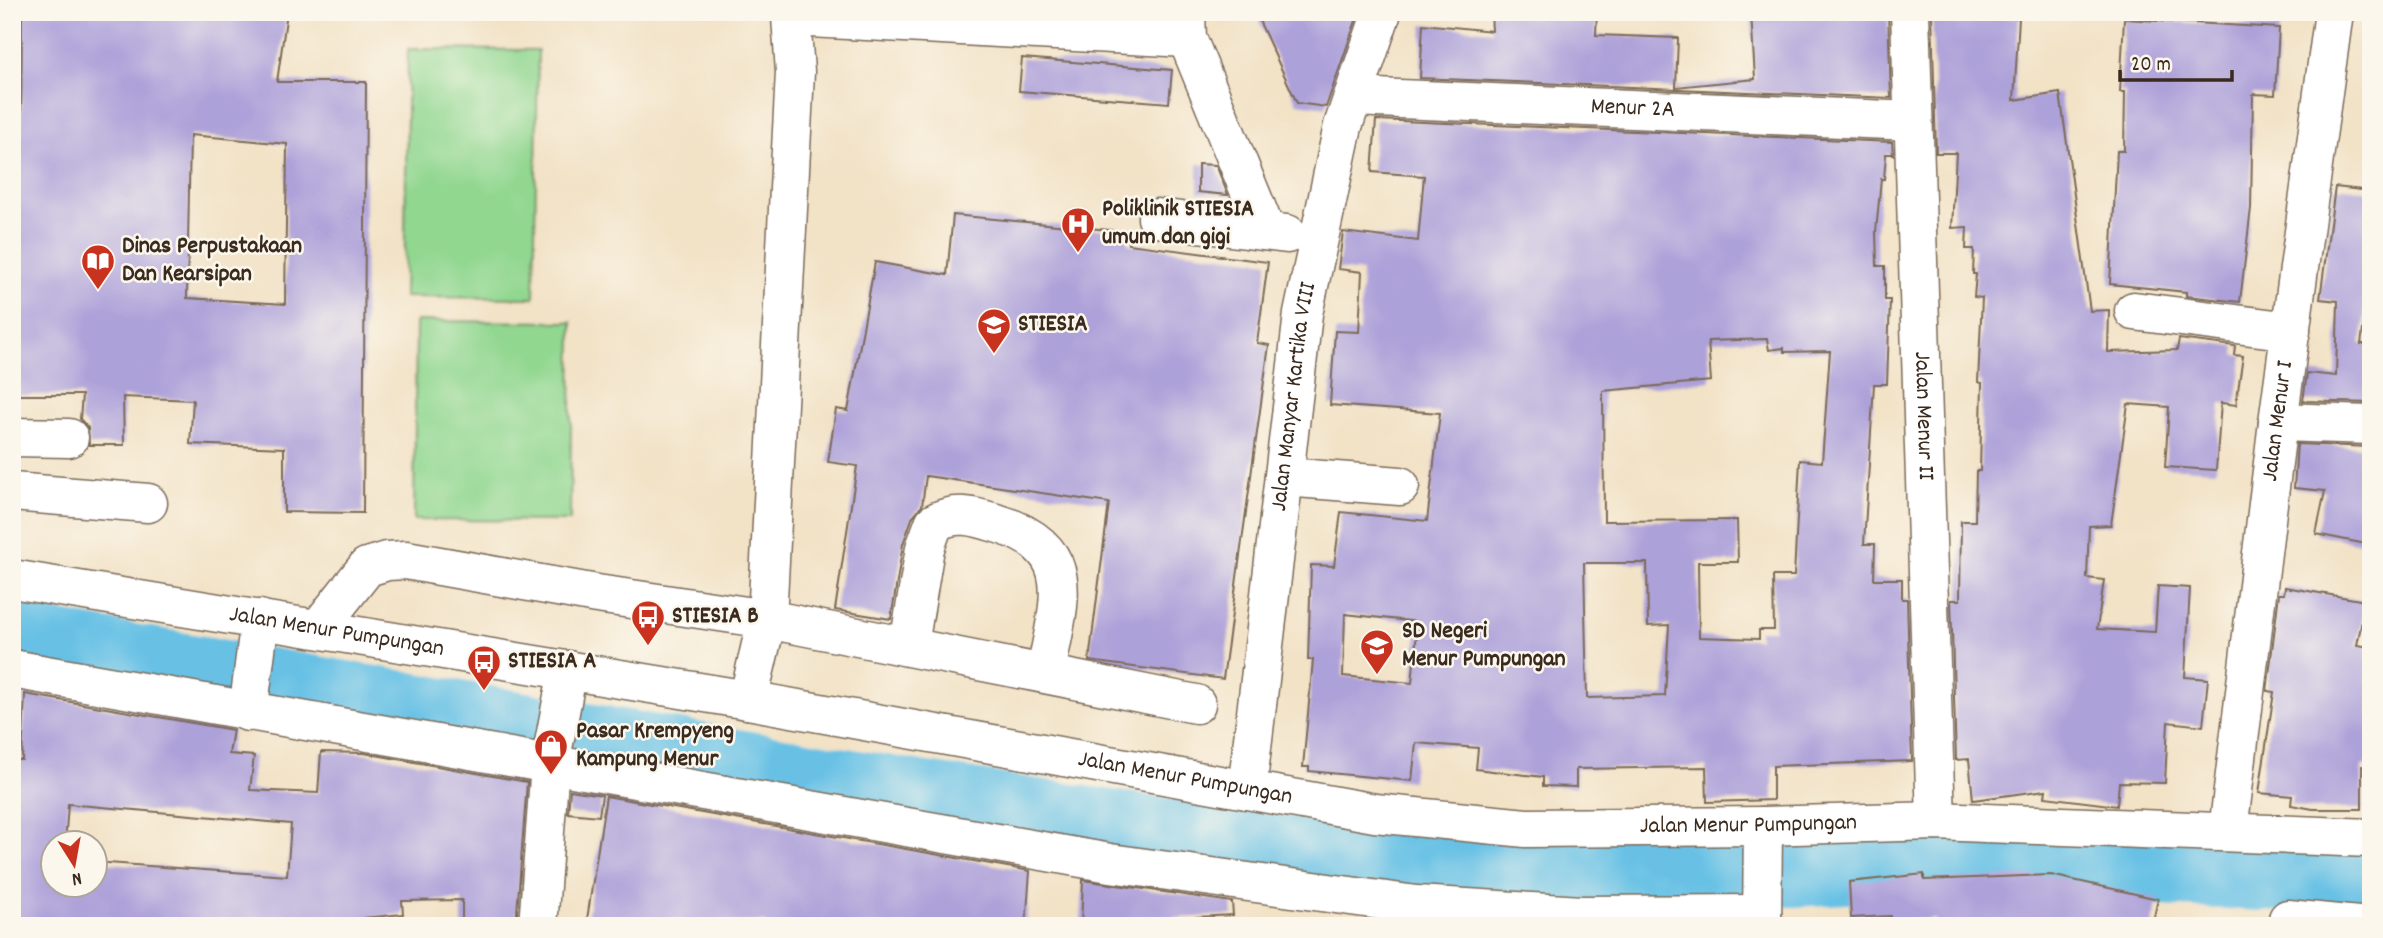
<svg xmlns="http://www.w3.org/2000/svg" width="2383" height="938" font-family="Dekko,sans-serif">
<style>
.green{fill:#91d790;stroke:#668057;stroke-width:2}
.lines{fill:none;stroke-linecap:round;stroke-linejoin:round}
.river{stroke:#67c1e5;stroke-width:66}
.building{fill:#ada1d9;fill-rule:evenodd}
.minor-casing{stroke:#7b6a59;stroke-width:41}
.minor{stroke:#fff;stroke-width:38}
.labels{text-anchor:middle;dominant-baseline:central;stroke-width:5;stroke-linejoin:round;paint-order:stroke}
.street-label{font-size:24px;fill:#3b2a1e;stroke:#fbf7ec}
.poi-label{font-size:24px;font-weight:bold;fill:#3b2a1e;stroke:#fbf7ec;text-anchor:start}
</style>
<rect width="100%" height="100%" fill="#fbf7ec"/>
<filter id="ink" filterUnits="userSpaceOnUse"><feTurbulence type="fractalNoise" baseFrequency=".0143" numOctaves="2"/><feDisplacementMap in="SourceGraphic" scale="14" xChannelSelector="R" yChannelSelector="G"/><feConvolveMatrix kernelMatrix="1 2 1 2 8 2 1 2 1" color-interpolation-filters="sRGB"/></filter>
<filter id="wash" filterUnits="userSpaceOnUse"><feTurbulence type="fractalNoise" baseFrequency=".00686" numOctaves="4" result="noise"/><feDisplacementMap in="SourceGraphic" scale="28" xChannelSelector="R" yChannelSelector="G"/><feGaussianBlur stdDeviation="1.57" result="paint"/><feColorMatrix in="noise" values="0 0 0 0 0 0 0 0 0 0 0 0 0 0 0 0 0 1.4 0 .05"/><feComposite in="paint" operator="in"/></filter>
<g filter="url(#wash)">
<rect width="100%" height="100%" fill="#f2e2c6"/>
<!-- green -->
<path class="green" d="M408,49L538,50L534,298L404,297Z
M416,321L572,322L570,521L414,520Z"/>
<g class="lines">
<!-- river -->
<path class="river" d="M12,636L925,795L1380,863L1791,874L1968,864L2371,883"/>
</g>
<g id="blocks">
<!-- building -->
<path class="building" d="M22,12H287L277,82H366L363,513L284,512V448L190,444L193,400L123,397L124,445H89L88,428L80,419L82,395H12V135H21ZM190,135L287,144L285,304L187,298Z
M1255,12H1359L1326,107L1297,103Z
M1491,12H1597L1596,35L1678,38L1676,87L1755,79L1751,12H1888L1891,98L1420,78L1423,24L1492,31Z
M1932,12L2019,18L2014,100L2060,93L2090,311L2109,310L2108,352L2177,350L2179,339L2235,346L2234,355L2243,356L2236,405L2221,403L2216,470L2165,467L2169,407L2128,404L2111,525L2089,526L2087,578L2104,580L2097,629L2155,632L2158,586L2190,588L2185,677L2208,679L2203,726L2168,722L2165,783L2119,782L2117,806L2045,797L2046,790L1973,800L1969,759L1956,760L1951,600H1960L1961,521H1975L1976,471H1980L1982,383L1978,382L1982,298L1974,297L1976,274H1973L1974,249H1966L1967,227L1952,228L1956,153H1936Z
M2124,19L2279,28L2275,95L2253,94L2251,208L2240,302L2186,296V292L2110,284L2117,151H2124L2125,92H2120Z
M1022,58L1172,70L1169,103L1019,91Z
M1376,120L1892,142L1893,154H1886L1884,179H1881L1876,232L1877,266H1885V300H1890L1887,384H1874L1864,544H1875L1874,579H1902V599H1907L1912,761L1773,766V800L1707,802L1706,767L1576,769V787L1543,786V777L1476,769L1478,748L1416,743L1412,781L1309,771V767H1303L1313,660H1308L1311,565L1334,566L1341,512L1427,521L1440,413L1330,405L1335,331L1359,332L1362,272L1338,269L1343,232L1418,241L1424,176L1372,172ZM1767,339L1769,350L1784,348V352L1830,351L1822,462L1800,460L1794,576H1773L1774,630H1759V639L1699,637L1698,562H1738L1737,520L1604,521L1603,391L1711,381L1708,341ZM1584,563H1647L1648,626L1669,625L1665,696L1587,698ZM1345,614L1418,622L1412,683L1343,676Z
M1198,164L1216,165L1228,195L1198,192Z
M2335,187L2371,191V272L2361,344H2371V403L2303,401L2307,373L2336,376L2338,301L2320,299Z
M953,215L1129,232L1128,244L1268,262L1257,343L1269,345L1223,679L1089,661L1109,503L926,476L922,506L913,516L903,544L891,619L835,610L857,466L828,462L836,409L848,411L875,262L947,275Z
M2297,444L2371,447V545L2316,534L2325,491L2294,488Z
M2285,587L2366,601L2357,645L2371,647V767L2362,766V809H2313L2291,805L2292,796L2259,793L2274,692L2267,691L2279,594H2284Z
M25,694L233,730L229,754L254,756L250,790L318,793L321,752L364,753L527,782L516,926H462V900L402,901L403,914L364,918L363,926L261,920V926H31L12,921V760H22ZM68,804L291,824L287,876L94,862V886H52V844H65Z
M570,790L602,795L599,816L568,813Z
M606,796L1030,871L1026,926H766V922L586,926Z
M1924,874V880L2051,875L2158,899L2152,926H2042L2043,921L1935,925V919L1890,922V916L1851,918L1849,882Z
M1083,880L1232,902L1233,915L1160,919L1159,926H1081Z"/>
</g>
</g>
<g filter="url(#ink)">
<use href="#blocks" fill-opacity="0" stroke="#7b6a59" stroke-width="2"/>
<g class="lines">
<!-- minor casing -->
<g class="minor-casing">
<g id="minor">
<path id="s1" d="M1910,12L1936,821"/>
<path d="M1186,14L1187,38L1266,231"/>
<path id="s2" d="M1353,97L1913,121"/>
<path d="M1157,218L1287,234"/>
<path d="M2134,311L2291,331"/>
<path d="M2278,422L2371,425"/>
<path d="M12,437L69,438"/>
<path d="M1284,477L1400,486"/>
<path d="M12,492L148,503"/>
<path id="s3" d="M12,579L748,700L1375,813L1526,828L1763,826L1936,821L2371,838"/>
<path d="M318,629L367,567L387,561L406,560L597,594L767,619L1196,704"/>
<path d="M909,645L925,548L934,523C955,511 973,516 996,523C1083,549 1058,603 1046,672"/>
<path d="M12,669L1110,863L1416,905L1582,915L1762,914"/>
<path d="M748,700L767,619L795,72L791,17L1187,38"/>
<path d="M248,712L260,619"/>
<path id="s4" d="M1247,790L1303,314L1343,126L1382,12"/>
<path id="s5" d="M2228,831L2278,422L2334,12"/>
<path d="M2288,919L2358,926"/>
<path d="M538,926L550,764L568,670"/>
<path d="M1762,926L1763,826"/>
</g>
</g>
<!-- minor -->
<use href="#minor" class="minor"/>
</g>
</g>
<!-- icons -->
<defs>
<g id="hospital-pin" transform="scale(1.75)"><path d="M0 17L-7.5 6A9.5 9.5 0 1 1 7.5 6Z" fill="#c8321e" stroke="#fbf7ec"/><path d="M-5-5h3v3.5h4V-5h3V5h-3V1.5h-4V5h-3Z" fill="#fff"/></g>
<g id="library-pin" transform="scale(1.75)"><path d="M0 17L-7.5 6A9.5 9.5 0 1 1 7.5 6Z" fill="#c8321e" stroke="#fbf7ec"/><path d="M-6-4Q-3-5.5-.7-3.5V5Q-3 3-6 4ZM6-4Q3-5.5 .7-3.5V5Q3 3 6 4Z" fill="#fff"/></g>
<g id="university-pin" transform="scale(1.75)"><path d="M0 17L-7.5 6A9.5 9.5 0 1 1 7.5 6Z" fill="#c8321e" stroke="#fbf7ec"/><path d="M0-5L7-2L0 1L-7-2ZM-4 1L0 2.5L4 1V4Q0 6-4 4Z" fill="#fff"/></g>
<g id="bus-pin" transform="scale(1.75)"><path d="M0 17L-7.5 6A9.5 9.5 0 1 1 7.5 6Z" fill="#c8321e" stroke="#fbf7ec"/><path d="M-5-6H5V4H4V6H2V4H-2V6H-4V4H-5ZM-3.5-4V0h7V-4ZM-3.5 1.2v1.5H-2V1.2ZM2 1.2v1.5H3.5V1.2Z" fill="#fff"/></g>
<g id="school-pin" transform="scale(1.75)"><path d="M0 17L-7.5 6A9.5 9.5 0 1 1 7.5 6Z" fill="#c8321e" stroke="#fbf7ec"/><path d="M0-5L7-2L0 1L-7-2ZM-4 1L0 2.5L4 1V4Q0 6-4 4Z" fill="#fff"/></g>
<g id="shop-pin" transform="scale(1.75)"><path d="M0 17L-7.5 6A9.5 9.5 0 1 1 7.5 6Z" fill="#c8321e" stroke="#fbf7ec"/><path d="M-5-2.5h2.3a2.7 3.5 0 0 1 5.4 0H5L5.5 6h-11ZM-1.5-2.5h3a1.5 2.3 0 0 0-3 0Z" fill="#fff"/></g>
</defs>
<g fill-rule="evenodd">
<use href="#hospital-pin" x="1078" y="224"/>
<use href="#library-pin" x="98" y="261"/>
<use href="#university-pin" x="994" y="325"/>
<use href="#bus-pin" x="648" y="617"/>
<use href="#school-pin" x="1377" y="646"/>
<use href="#bus-pin" x="484" y="662"/>
<use href="#shop-pin" x="551" y="746"/>
</g>
<g class="labels">
<!-- street labels -->
<g class="street-label">
<text stroke="none"><textPath href="#s2" startOffset="280">Menur 2A</textPath></text>
<text stroke="none"><textPath href="#s4" startOffset="396">Jalan Manyar Kartika VIII</textPath></text>
<text stroke="none"><textPath href="#s1" startOffset="404">Jalan Menur II</textPath></text>
<text stroke="none"><textPath href="#s5" startOffset="413">Jalan Menur I</textPath></text>
<text stroke="none"><textPath href="#s3" startOffset="329">Jalan Menur Pumpungan</textPath></text>
<text stroke="none"><textPath href="#s3" startOffset="1190">Jalan Menur Pumpungan</textPath></text>
<text stroke="none"><textPath href="#s3" startOffset="1757">Jalan Menur Pumpungan</textPath></text>
</g>
<!-- poi labels -->
<g class="poi-label">
<text x="1102" y="210">Poliklinik STIESIA<tspan x="1102" dy="28">umum dan gigi</tspan></text>
<text x="122" y="247">Dinas Perpustakaan<tspan x="122" dy="28">Dan Kearsipan</tspan></text>
<text x="1018" y="325">STIESIA</text>
<text x="672" y="617">STIESIA B</text>
<text x="1402" y="632">SD Negeri<tspan x="1402" dy="28">Menur Pumpungan</tspan></text>
<text x="508" y="662">STIESIA A</text>
<text x="576" y="732">Pasar Krempyeng<tspan x="576" dy="28">Kampung Menur</tspan></text>
</g>
</g>
<!-- margin -->
<rect width="2383" height="938" fill="none" stroke="#fbf7ec" stroke-width="42"/>
<!-- north arrow -->
<g transform="translate(74 864) rotate(169)"><circle r="33" fill="#fbf7ec" stroke="#aea59a" stroke-width="2"/>
<path d="M0-5L12 26L0 18L-12 26Z" fill="#c8321e"/>
<text y="-10" font-size="19" font-weight="bold" text-anchor="middle" fill="#3b2a1e">N</text>
</g>
<!-- scale -->
<path d="M2120 70v10h112v-10" fill="none" stroke="#3b2a1e" stroke-width="3.5"/>
<text x="2131" y="70" font-size="21" fill="#3b2a1e" stroke="#fbf7ec" stroke-width="5" paint-order="stroke">20 m</text>
</svg>
